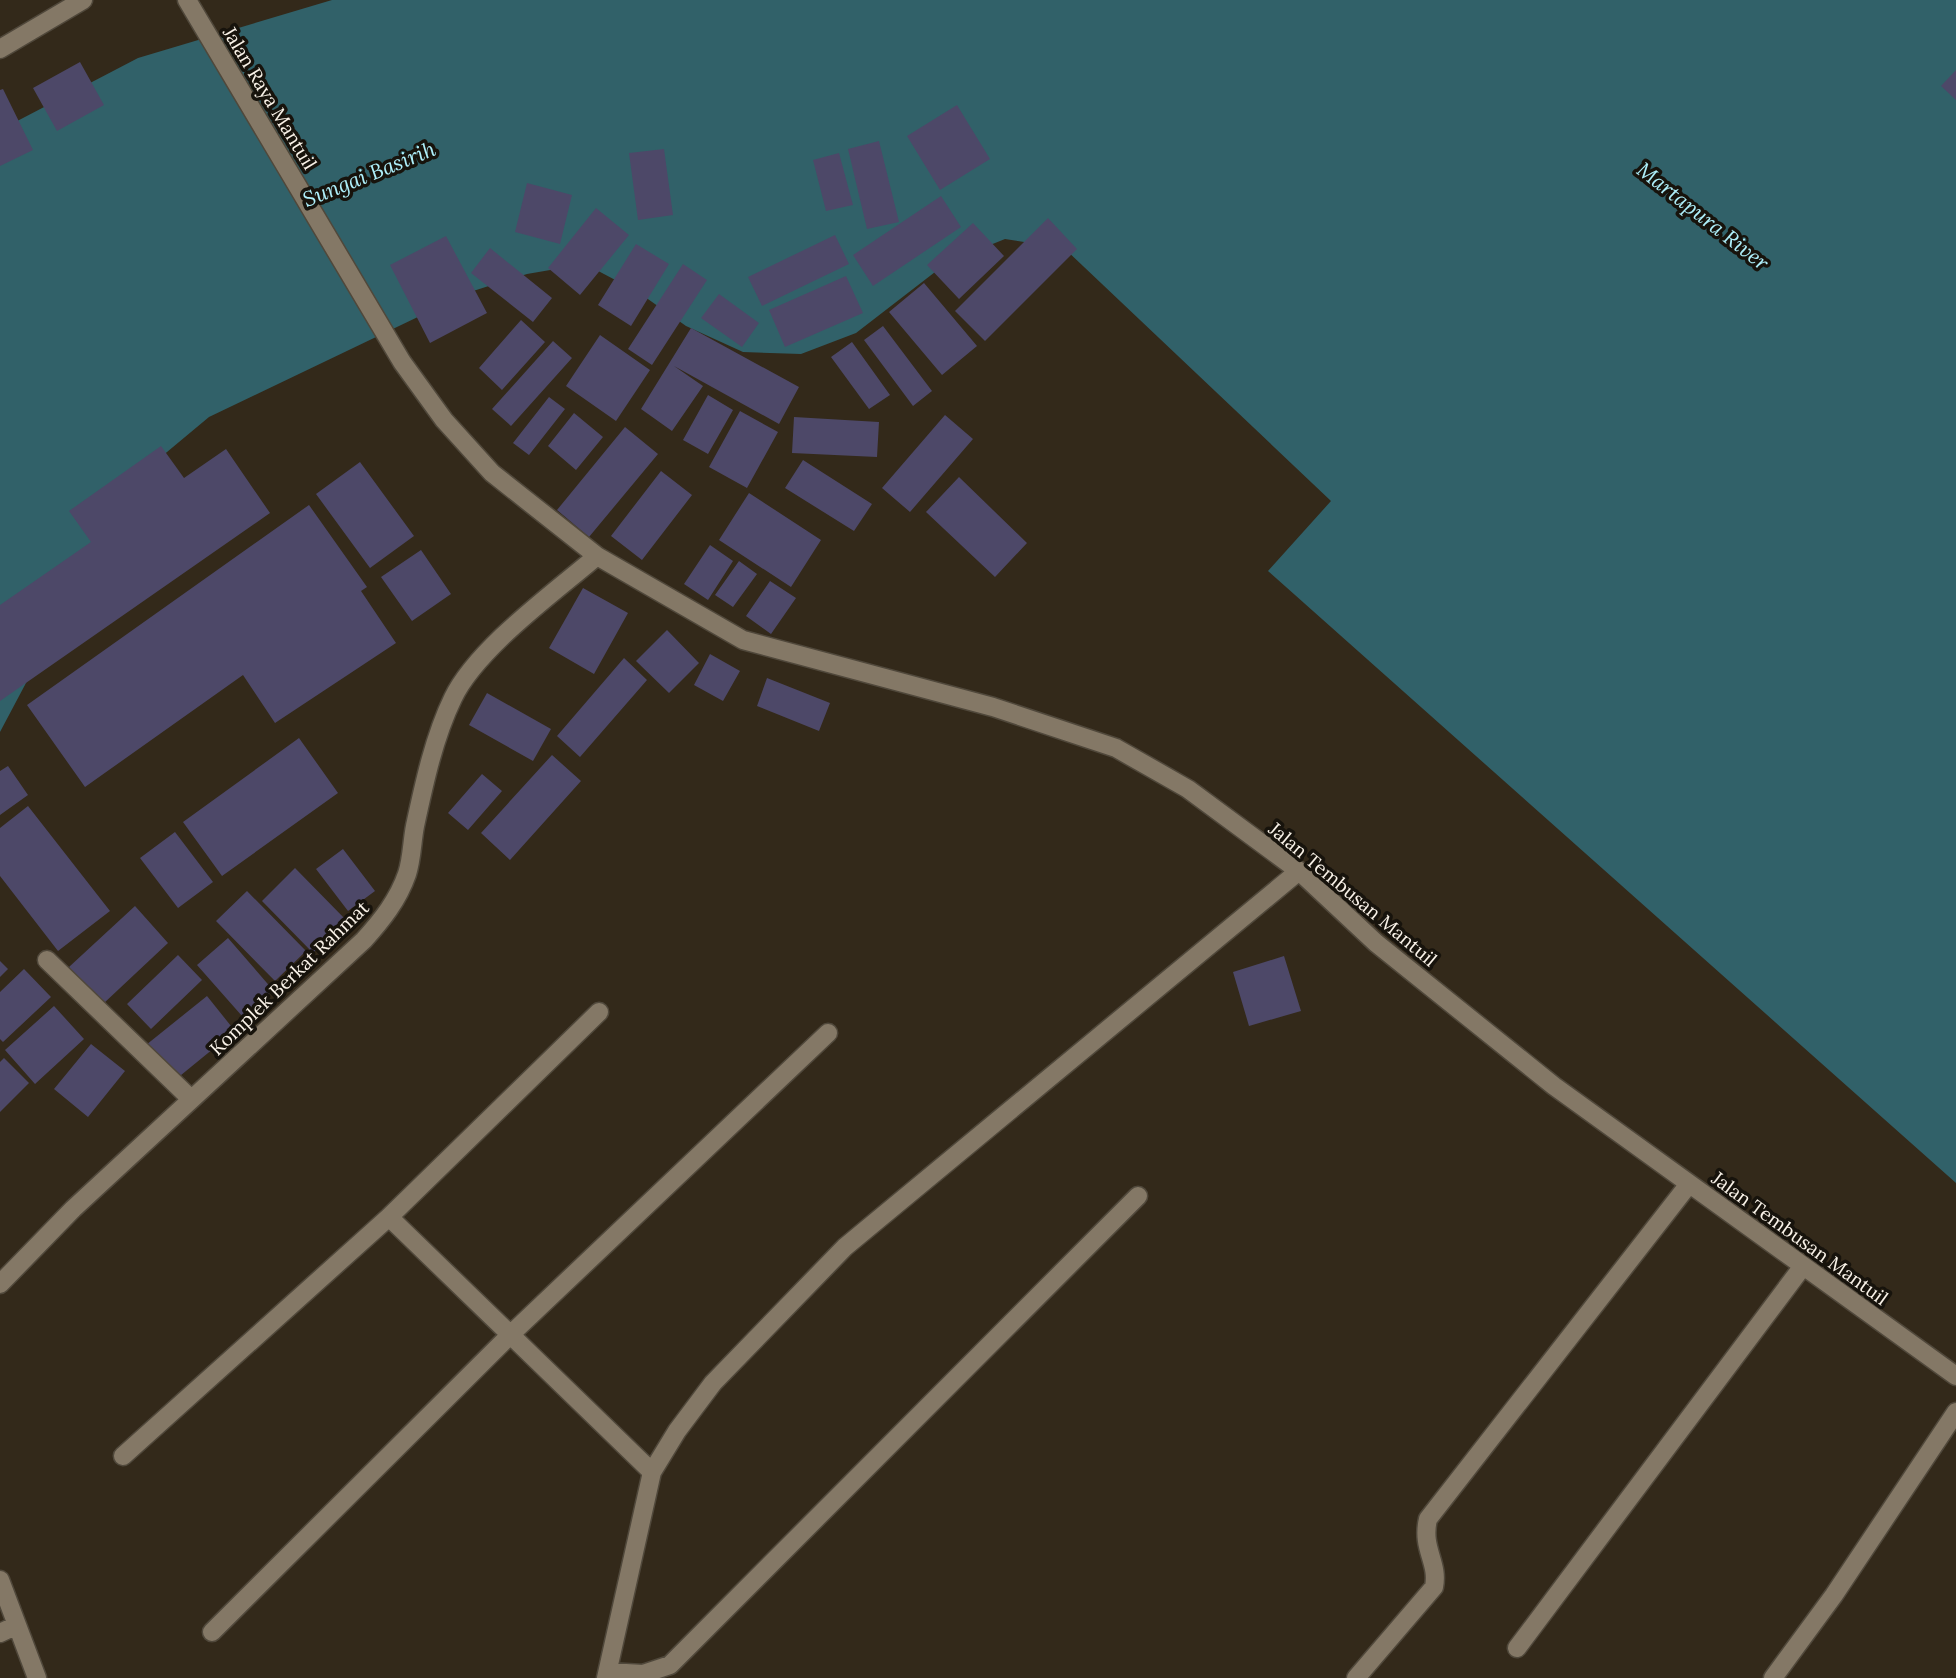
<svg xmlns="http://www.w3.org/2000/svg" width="1956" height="1678" font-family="Lora,serif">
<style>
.water{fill:#316169}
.building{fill:#4d4868}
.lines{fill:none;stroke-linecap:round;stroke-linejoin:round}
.minor-casing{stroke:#50483b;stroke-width:21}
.minor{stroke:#847866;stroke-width:18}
.labels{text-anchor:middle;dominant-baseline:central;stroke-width:7;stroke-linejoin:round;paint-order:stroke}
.street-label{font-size:19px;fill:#f9f2e8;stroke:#17130c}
.water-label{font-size:21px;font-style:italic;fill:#aeeffa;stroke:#17130c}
</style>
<rect width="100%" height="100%" fill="#33291a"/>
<!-- water -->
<path class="water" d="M332,0H1956V1183L1268,571L1331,501L1064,248L1005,239L948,262L856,333L801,354L743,352L686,326L638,292L585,264L527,274L470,292L209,417L161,457L122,502L0,732V130L138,58Z"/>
<!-- building -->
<path class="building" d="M80,62L104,105L57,131L33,88Z
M1956,70V100L1941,86Z
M3,89L33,150L0,166V90Z
M957,105L990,159L940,190L907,136Z
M879,141L899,222L867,229L848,149Z
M664,149L673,215L638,220L629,153Z
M839,153L853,205L826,211L813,160Z
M527,183L572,195L560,244L515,232Z
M941,196L961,227L873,286L853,255Z
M596,208L629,235L580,295L548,268Z
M1048,218L1077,249L985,341L955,311Z
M973,223L1004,256L959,299L927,265Z
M835,235L849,264L762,306L748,277Z
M446,236L487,313L430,343L390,265Z
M636,244L669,264L631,326L598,305Z
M490,248L552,298L533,322L471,273Z
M683,264L707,280L652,365L628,349Z
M846,276L863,313L785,347L769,310Z
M924,283L977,346L942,375L889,312Z
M719,294L759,323L742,347L701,318Z
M521,320L545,342L502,390L479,368Z
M883,326L932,391L913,406L864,340Z
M691,328L799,387L779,424L674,366L703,386L672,431L641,409Z
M600,335L650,370L616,421L566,386Z
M553,341L572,358L511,426L492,409Z
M852,342L890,395L869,409L831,357Z
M708,395L733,410L708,454L683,440Z
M549,397L565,409L529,455L513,443Z
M740,411L778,432L747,488L709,467Z
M574,413L603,437L576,470L548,446Z
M945,415L973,439L910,512L882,488Z
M794,417L879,422L877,457L792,453Z
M625,427L658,454L589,537L557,510Z
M161,446L184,478L226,449L270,513L0,701V605L91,542L69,511Z
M803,460L872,504L854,531L785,488Z
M360,462L414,536L370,568L316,494Z
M661,471L692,495L642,560L611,536Z
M959,477L1027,543L995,577L926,512Z
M749,493L821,540L791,587L719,540Z
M309,505L367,587L361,591L396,643L275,723L243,675L85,787L27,705Z
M710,545L733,561L708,600L684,584Z
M421,550L451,594L412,621L381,577Z
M739,561L757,574L733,607L715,595Z
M770,581L796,598L771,634L746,616Z
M583,588L628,613L594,674L549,648Z
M667,630L699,663L669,693L636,661Z
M710,654L740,671L723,701L694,685Z
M624,658L647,680L580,757L557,736Z
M767,678L830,703L819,731L757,706Z
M487,693L551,729L533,761L469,725Z
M299,738L338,793L222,876L183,822Z
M552,755L581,781L510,860L481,833Z
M8,766L28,795L0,815V771Z
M482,774L502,791L468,830L448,813Z
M28,806L110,911L58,951L0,876V828Z
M175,832L213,882L178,908L140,858Z
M343,849L375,891L348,911L316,869Z
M295,868L346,920L313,953L262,901Z
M247,891L306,951L275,981L216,921Z
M135,906L168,943L103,1004L69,967Z
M228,938L273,990L242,1016L197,965Z
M178,955L202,980L151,1029L127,1004Z
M1284,956L1301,1011L1249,1026L1233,972Z
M0,961L8,969L0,977Z
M24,969L51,997L3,1042L0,1039V992Z
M207,996L235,1031L175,1080L146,1045Z
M54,1006L84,1039L35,1084L5,1050Z
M91,1044L125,1071L88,1117L54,1089Z
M4,1058L29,1083L0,1112V1062Z"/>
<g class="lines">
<!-- minor casing -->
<g class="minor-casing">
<path id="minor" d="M187,0L402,362L444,420L492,473L597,556L743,640L993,707L1116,748L1188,789L1299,871L1376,943L1554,1086L1956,1376
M0,49L83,0
M47,960L191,1099
M389,1217L652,1472
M0,1284L73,1209L364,940C382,920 398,900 407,874C412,859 412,841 415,826C424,784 434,737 453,698C477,648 555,592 597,556
M123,1456L389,1217L599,1012
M0,1580L37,1678
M212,1632L510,1335L828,1033
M0,1633L17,1625
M1517,1648L1803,1266
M608,1672L643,1674L670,1665L1138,1196
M606,1678L652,1472L677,1431L713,1383L845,1247L1299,871
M1356,1678L1434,1587C1439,1562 1421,1549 1428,1519L1689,1184
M1773,1678L1834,1595L1956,1412"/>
</g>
<!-- minor -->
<use href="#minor" class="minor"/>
</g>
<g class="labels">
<!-- street labels -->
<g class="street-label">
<text transform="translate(270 98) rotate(59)">Jalan Raya Mantuil</text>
<text transform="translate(1353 894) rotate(40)">Jalan Tembusan Mantuil</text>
<text transform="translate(289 978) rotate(-44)">Komplek Berkat Rahmat</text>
<text transform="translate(1800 1238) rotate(36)">Jalan Tembusan Mantuil</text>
</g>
<!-- water labels -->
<g class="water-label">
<text transform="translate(369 174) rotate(-22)">Sungai Basirih</text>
<text transform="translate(1703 216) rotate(38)">Martapura River</text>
</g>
</g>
</svg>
